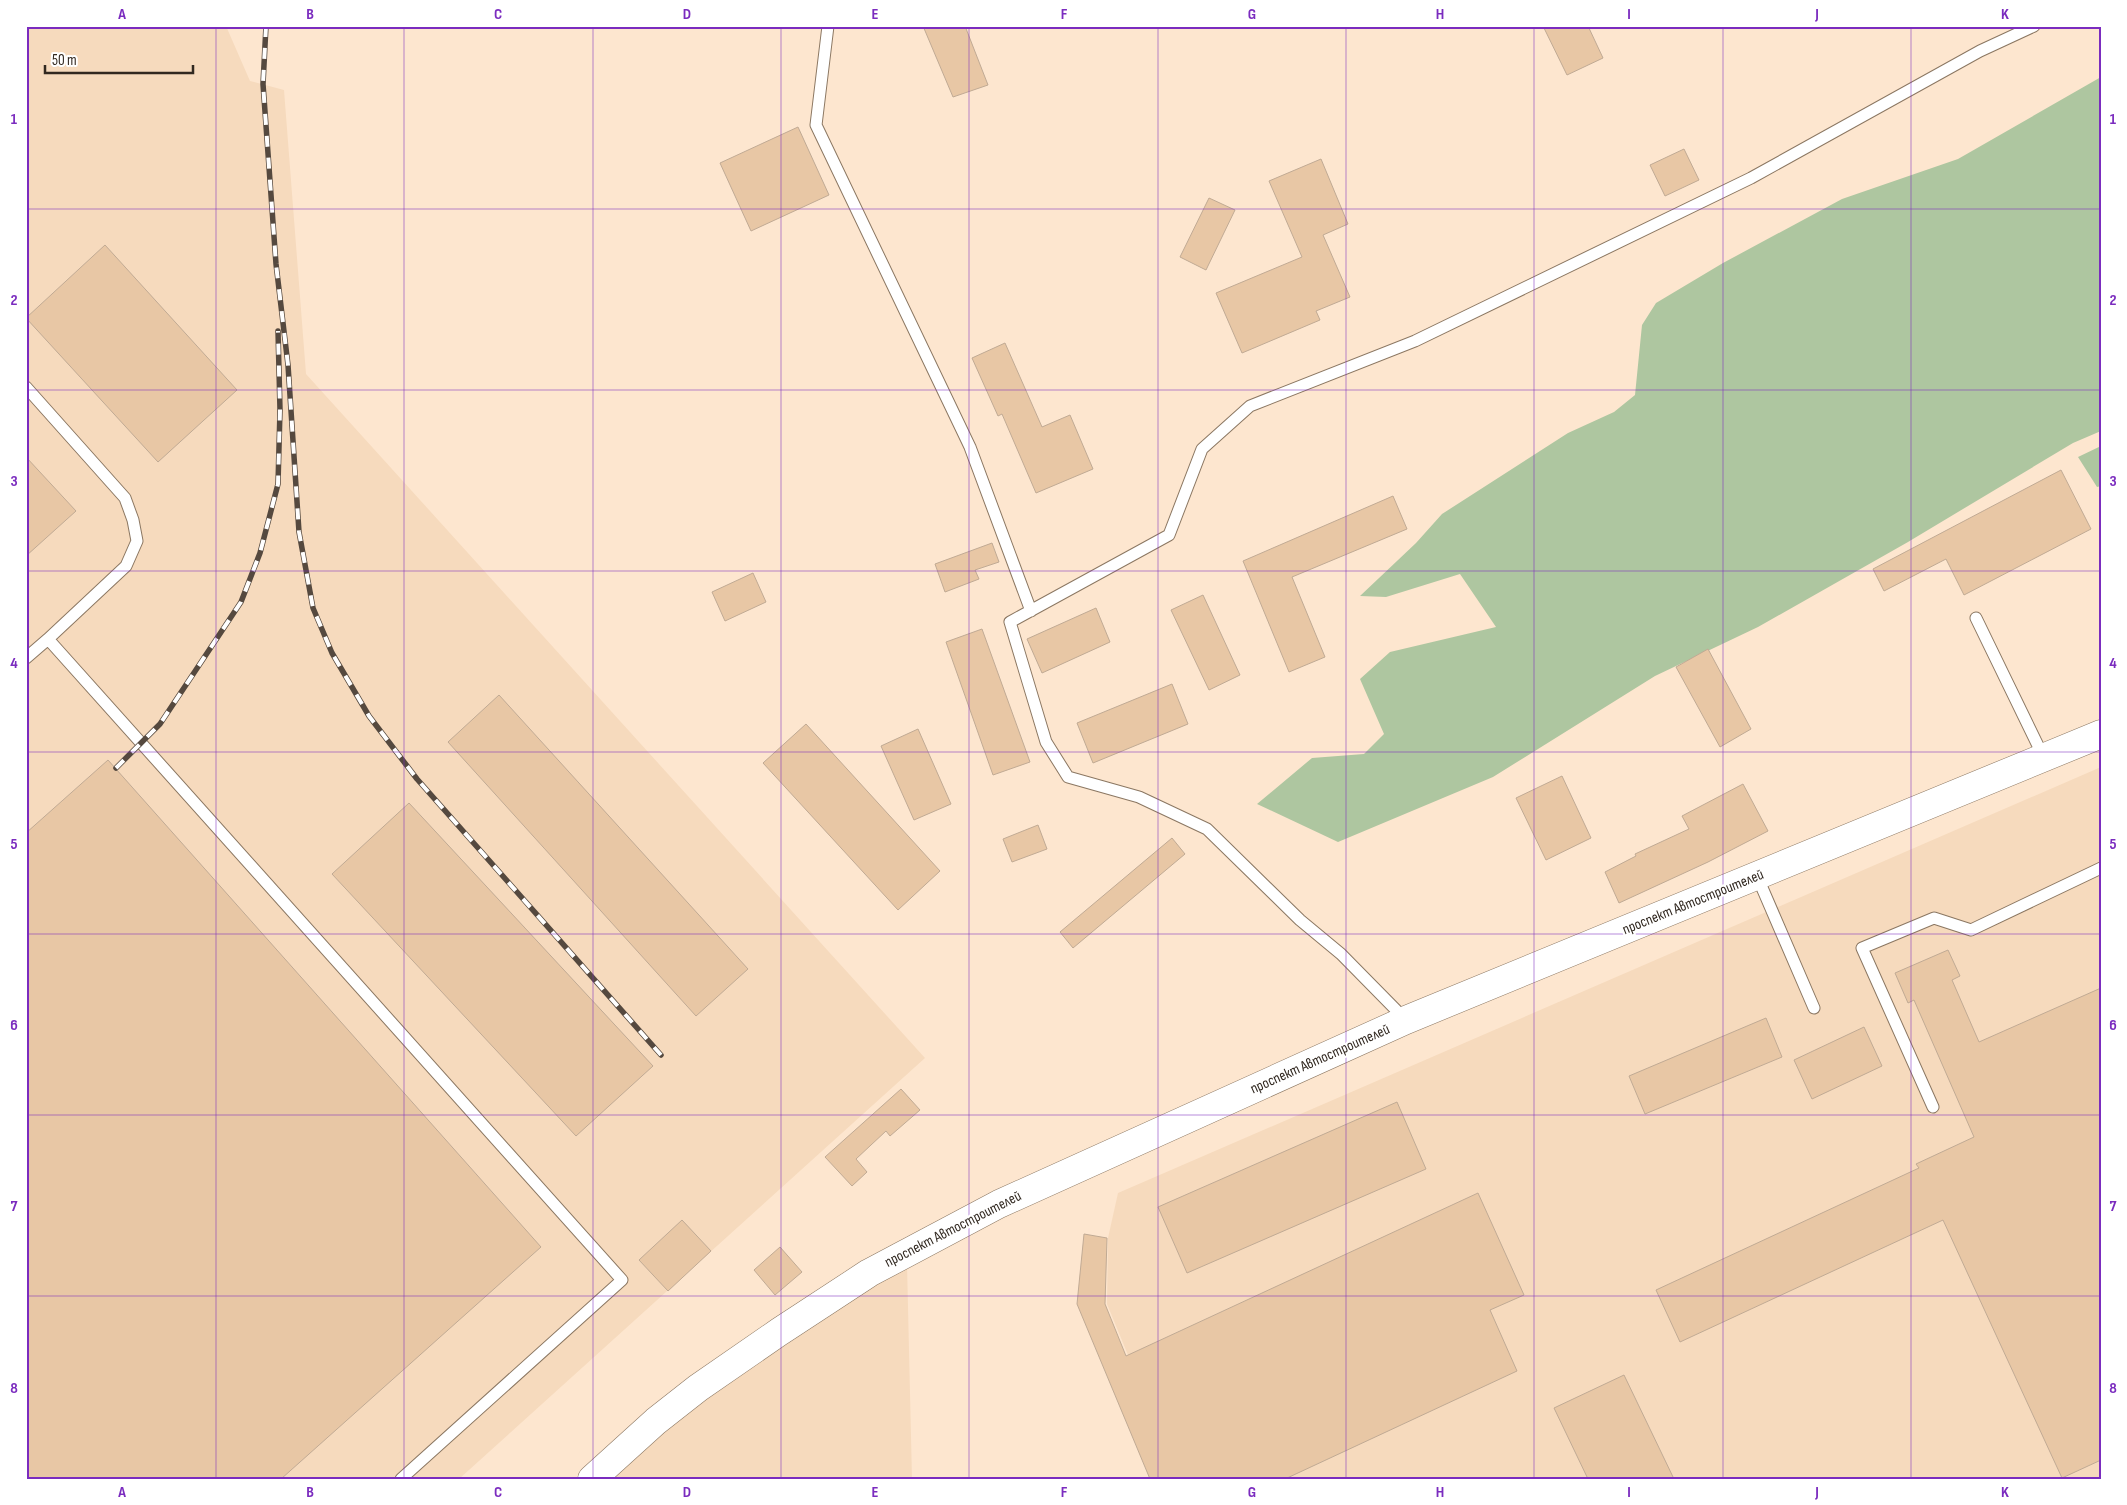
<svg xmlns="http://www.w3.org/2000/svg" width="2127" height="1505" font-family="'Sofia Sans Condensed',sans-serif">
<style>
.built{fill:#f6dabd}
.green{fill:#aec6a0}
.building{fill:#e8c7a5;stroke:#c0aa94}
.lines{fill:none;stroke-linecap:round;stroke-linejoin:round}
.service-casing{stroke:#8b7762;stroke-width:13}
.secondary-casing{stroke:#8b7762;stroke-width:29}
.service{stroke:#fff;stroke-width:11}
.secondary{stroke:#fff;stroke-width:28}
.rail-casing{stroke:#55493f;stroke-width:5.5}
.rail{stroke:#fff;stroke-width:4;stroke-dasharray:11;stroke-linecap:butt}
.grid{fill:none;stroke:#7b2cbf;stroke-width:1;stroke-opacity:0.55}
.labels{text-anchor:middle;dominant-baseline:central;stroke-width:4.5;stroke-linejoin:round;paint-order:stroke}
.street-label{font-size:15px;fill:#312820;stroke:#fff}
.neatline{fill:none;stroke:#7b2cbf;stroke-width:2}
.grid-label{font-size:16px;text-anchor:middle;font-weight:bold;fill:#7b2cbf}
</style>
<rect width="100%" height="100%" fill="#fde6cf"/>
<!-- built -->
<path class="built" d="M26,26H226L250,81L284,90L306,374L925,1058L459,1479H26Z
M2101,767V1479H1179L1107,1304L1108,1238L1118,1193Z
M907,1264L912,1479H611L684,1413Z"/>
<!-- green -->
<path class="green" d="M2101,77V431L2073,443L1908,542L1758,627L1655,676L1493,777L1338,842L1257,804L1312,758L1364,754L1384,734L1360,679L1390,652L1496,627L1460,574L1386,597L1360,596L1416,543L1442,514L1568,433L1614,412L1635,395L1642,325L1656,303L1723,263L1842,199L1958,159Z
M2101,446V486L2097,487L2078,457Z"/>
<!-- building -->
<path class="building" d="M923,26H965L988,85L953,97Z
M1543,26H1588L1603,58L1567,75Z
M798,127L829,195L751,231L720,163Z
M1684,149L1699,180L1665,196L1650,165Z
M1321,159L1348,224L1323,235L1350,297L1316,311L1320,320L1242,353L1216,293L1302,257L1269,181Z
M1209,198L1235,210L1206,270L1180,257Z
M105,245L237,390L158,462L26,318Z
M1005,343L1042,427L1070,415L1093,469L1036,493L1002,414L998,416L972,358Z
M26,457L76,511L26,556Z
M2061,470L2091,529L1964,595L1946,559L1884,591L1873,569Z
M1393,496L1407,529L1292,577L1325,657L1289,672L1243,561Z
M992,543L999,562L975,570L979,579L945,592L935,564Z
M753,573L766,602L725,621L712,592Z
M1203,595L1240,675L1209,690L1171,610Z
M1096,608L1110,642L1042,673L1027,639Z
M982,629L1030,762L993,775L946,642Z
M1708,649L1751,729L1720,747L1676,667Z
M1172,684L1188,724L1093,763L1077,723Z
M499,695L748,969L696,1016L448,742Z
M806,724L940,871L898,910L763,763Z
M918,729L951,804L914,820L881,746Z
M108,760L541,1247L281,1479H26V833Z
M1562,776L1591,838L1546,860L1516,798Z
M1743,784L1768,831L1708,862L1619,903L1605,872L1636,856L1635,854L1689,829L1682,816Z
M409,803L653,1066L576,1136L332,874Z
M1038,825L1047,849L1012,862L1003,839Z
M1172,838L1185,854L1073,948L1060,932Z
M1948,950L1960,976L1952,980L1979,1042L2101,988V1460L2062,1478L1943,1220L1680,1342L1656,1290L1919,1168L1916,1164L1974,1137L1914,1000L1908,1003L1895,973Z
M1766,1018L1782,1057L1645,1114L1629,1076Z
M1864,1027L1882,1066L1812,1099L1794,1060Z
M901,1089L920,1110L890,1136L886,1131L856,1159L867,1172L852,1186L825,1157Z
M1397,1102L1426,1169L1187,1273L1158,1207Z
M1478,1193L1524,1295L1490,1310L1517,1371L1285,1479H1150L1077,1304L1084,1234L1107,1238L1105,1304L1126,1356Z
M682,1220L711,1251L668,1291L639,1260Z
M780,1247L802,1272L775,1295L754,1270Z
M1624,1375L1674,1479H1588L1554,1408Z"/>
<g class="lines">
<!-- service casing -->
<g class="service-casing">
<path id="service" d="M828,26L816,125L970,447L1031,611
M26,387L125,498L133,520L137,541L126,566L48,639
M1976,618L2044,758
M26,658L48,639L622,1280L401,1479
M1757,876L1814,1008
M1406,1020L1341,954L1300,920L1207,829L1139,797L1068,777L1046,742L1010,622L1169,535L1202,449L1250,406L1415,341L1751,178L1980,51L2034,26
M1933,1107L1862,948L1934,918L1971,930L2101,868"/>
</g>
<!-- secondary casing -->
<g class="secondary-casing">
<path id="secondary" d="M592,1479L656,1421L698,1388L779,1332L869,1273L999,1204L1406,1020L2101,734"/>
</g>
<!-- service -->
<use href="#service" class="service"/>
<!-- secondary -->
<use href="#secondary" class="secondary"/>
<!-- rail casing -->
<g class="rail-casing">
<path id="rail" d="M266,26L263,84L276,264L288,365L299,532L313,608L332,653L369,716L417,779L661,1055
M116,768L160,724L241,602L260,553L278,484L280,410L278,331"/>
</g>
<!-- rail -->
<use href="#rail" class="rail"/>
</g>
<!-- grid -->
<path class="grid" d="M216,26V1479M404,26V1479M593,26V1479M781,26V1479M969,26V1479M1158,26V1479M1346,26V1479M1534,26V1479M1723,26V1479M1911,26V1479M26,209H2101M26,390H2101M26,571H2101M26,752H2101M26,934H2101M26,1115H2101M26,1296H2101"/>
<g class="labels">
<!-- street labels -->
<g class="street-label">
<text transform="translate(1693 902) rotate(-22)">проспект Автостроителей</text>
<text transform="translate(1320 1059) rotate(-24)">проспект Автостроителей</text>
<text transform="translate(953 1229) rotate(-27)">проспект Автостроителей</text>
</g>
</g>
<!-- border -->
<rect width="2127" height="1505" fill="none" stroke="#ffffff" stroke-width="55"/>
<!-- scale -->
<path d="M45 65v8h148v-8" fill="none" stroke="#312820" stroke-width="2.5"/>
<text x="52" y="65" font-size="15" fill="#312820" stroke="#ffffff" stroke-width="4" paint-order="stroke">50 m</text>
<rect x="28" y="28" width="2072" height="1450" class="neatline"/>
<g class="grid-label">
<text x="122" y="19">A</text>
<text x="310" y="19">B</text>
<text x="498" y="19">C</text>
<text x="687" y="19">D</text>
<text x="875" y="19">E</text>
<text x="1064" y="19">F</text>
<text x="1252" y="19">G</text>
<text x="1440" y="19">H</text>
<text x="1629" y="19">I</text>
<text x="1817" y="19">J</text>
<text x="2005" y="19">K</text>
<text x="14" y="124">1</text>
<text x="2113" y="124">1</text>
<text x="14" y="305">2</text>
<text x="2113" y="305">2</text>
<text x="14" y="486">3</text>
<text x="2113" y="486">3</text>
<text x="14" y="668">4</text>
<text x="2113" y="668">4</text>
<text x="14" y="849">5</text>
<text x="2113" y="849">5</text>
<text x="14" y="1030">6</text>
<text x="2113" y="1030">6</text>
<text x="14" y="1211">7</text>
<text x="2113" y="1211">7</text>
<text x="14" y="1393">8</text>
<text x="2113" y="1393">8</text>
<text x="122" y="1497">A</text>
<text x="310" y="1497">B</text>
<text x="498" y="1497">C</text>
<text x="687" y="1497">D</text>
<text x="875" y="1497">E</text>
<text x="1064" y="1497">F</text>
<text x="1252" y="1497">G</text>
<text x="1440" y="1497">H</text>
<text x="1629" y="1497">I</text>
<text x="1817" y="1497">J</text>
<text x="2005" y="1497">K</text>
</g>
</svg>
